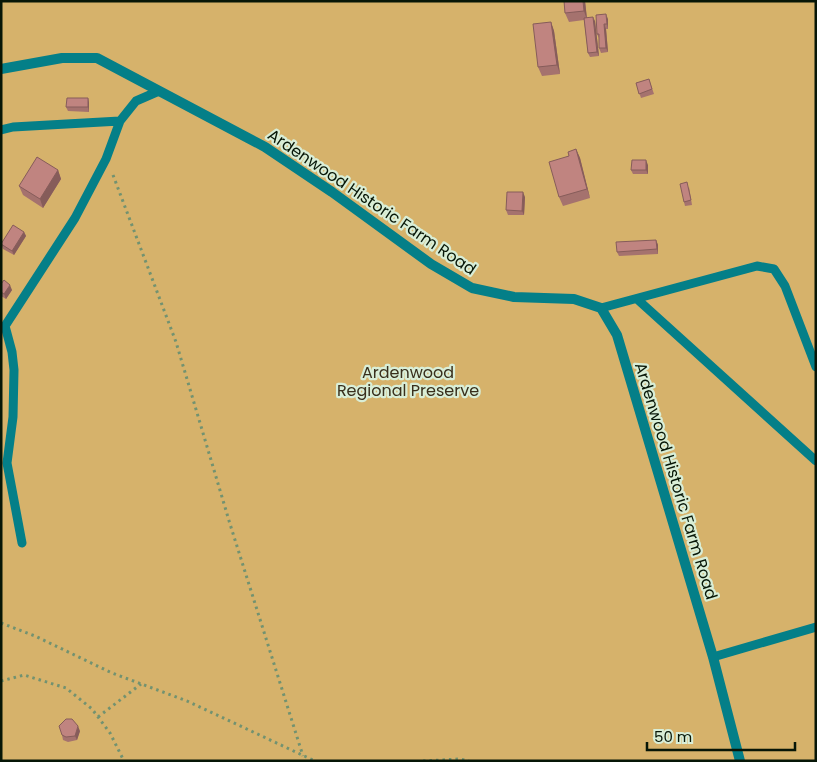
<svg xmlns="http://www.w3.org/2000/svg" width="817" height="762" font-family="Poppins,sans-serif">
<style>
.green{fill:#d6b26b}
.lines{fill:none;stroke-linecap:round;stroke-linejoin:round}
.path{stroke:#729270;stroke-width:3;stroke-dasharray:2.5 4;stroke-linecap:butt}
.service{stroke:#047f88;stroke-width:9}
.minor{stroke:#047f88;stroke-width:10}
.wall{fill:#a5726e}
.shaded-wall{fill:#865c5a}
.building{fill:#c08480;stroke:#865c5a}
.labels{text-anchor:middle;dominant-baseline:central;stroke-width:4.5;stroke-linejoin:round;paint-order:stroke}
.street-label{font-size:16px;fill:#071607;stroke:#d9eed7}
.park-label{font-size:16px;fill:#392f1c;stroke:#d9eed7}
</style>
<rect width="100%" height="100%" fill="#aad3a7"/>
<!-- green -->
<path class="green" d="M1,1H816V761H1Z"/>
<g class="lines">
<!-- path -->
<path class="path" d="M113,175L176,342L230,524L303,756
M1,623L35,636L112,673L187,701L315,761
M1,681L24,675L66,688L92,709L110,733L124,761
M98,717L141,684
M423,761L459,759L469,761"/>
<!-- service -->
<path class="service" d="M1,130L13,127L120,121L136,101L159,91
M637,299L816,461
M601,308L757,266L774,269L785,286L816,367
M22,543L7,463L13,417L14,370L12,352L5,326L75,218L106,159L120,121
M713,657L816,627"/>
<!-- minor -->
<path class="minor" d="M1,69L62,58H97L265,147L332,192L431,264L472,288L514,297L574,299L601,308L617,335L713,657L740,761"/>
</g>
<!-- wall -->
<path class="wall" d="M564,1H585L587,18L595,21L599,56L590,57L588,53L584,20L569,22L565,13Z
M608,19V29H606L608,52L601,53L599,48V38L597,34Z
M551,22L554,31L560,74L542,76L538,67Z
M649,79L654,94L641,98L636,83Z
M88,98L89,103V112L68,111L66,107Z
M576,149L580,158L590,198L563,206L559,197L569,156Z
M648,165V174H633L631,170Z
M58,170L61,179L43,208L23,195L19,186Z
M689,187L692,205L685,206L684,202Z
M525,197L524,215H508L506,210Z
M24,232L26,236L14,255L3,249L1,244Z
M656,240L658,245V254L619,256L617,252Z
M1,284L12,290L6,299L1,296Z
M80,731L77,740L68,742L63,740L62,735Z"/>
<!-- shaded-wall -->
<path class="shaded-wall" d="M583,1H585L587,20L584,11Z
M606,14L608,19V29L607,24Z
M593,17L595,21L599,56L597,52Z
M551,22L554,31L560,74L557,65Z
M604,24L606,29L608,52L606,48Z
M88,98L89,103V112L88,107Z
M576,149L580,158L590,198L587,189Z
M646,160L648,165V174L646,170Z
M58,170L61,179L43,208L40,199Z
M523,192L525,197L524,215L522,211Z
M24,232L26,236L14,255L12,251Z
M656,240L658,245V254L657,249Z
M10,285L12,290L6,299L4,294Z
M78,726L80,731L77,740L75,736Z"/>
<!-- building -->
<path class="building" d="M564,1H583L584,11L565,13Z
M606,14L607,24H604L606,48H599V34H597L596,15Z
M593,17L597,52L588,53L584,18Z
M551,22L557,65L538,67L533,24Z
M649,79L652,89L639,94L636,83Z
M67,98H88V107H66Z
M576,149L587,189L559,197L549,162L569,156L568,152Z
M37,157L58,170L40,199L19,186Z
M632,160H646V170H631Z
M687,182L691,200L684,202L680,184Z
M507,192H523L522,211L506,210Z
M13,225L24,232L12,251L1,244Z
M656,240L657,249L617,252L616,242Z
M4,280L10,285L4,294L1,292V284Z
M66,719H72L78,726L75,736L66,737L62,735L59,726Z"/>
<g class="labels">
<!-- street labels -->
<g class="street-label">
<text transform="translate(372 202) rotate(34)">Ardenwood Historic Farm Road</text>
<text transform="translate(676 481) rotate(73)">Ardenwood Historic Farm Road</text>
</g>
<!-- park labels -->
<g class="park-label">
<text x="408" y="372">Ardenwood<tspan x="408" dy="18">Regional Preserve</tspan></text>
</g>
</g>
<!-- border -->
<rect width="817" height="762" fill="none" stroke="#071607" stroke-width="5"/>
<!-- scale -->
<path d="M647 742v8h148v-8" fill="none" stroke="#071607" stroke-width="2.5"/>
<text x="654" y="742" font-size="15" fill="#071607" stroke="#d9eed7" stroke-width="4" paint-order="stroke">50 m</text>
</svg>
